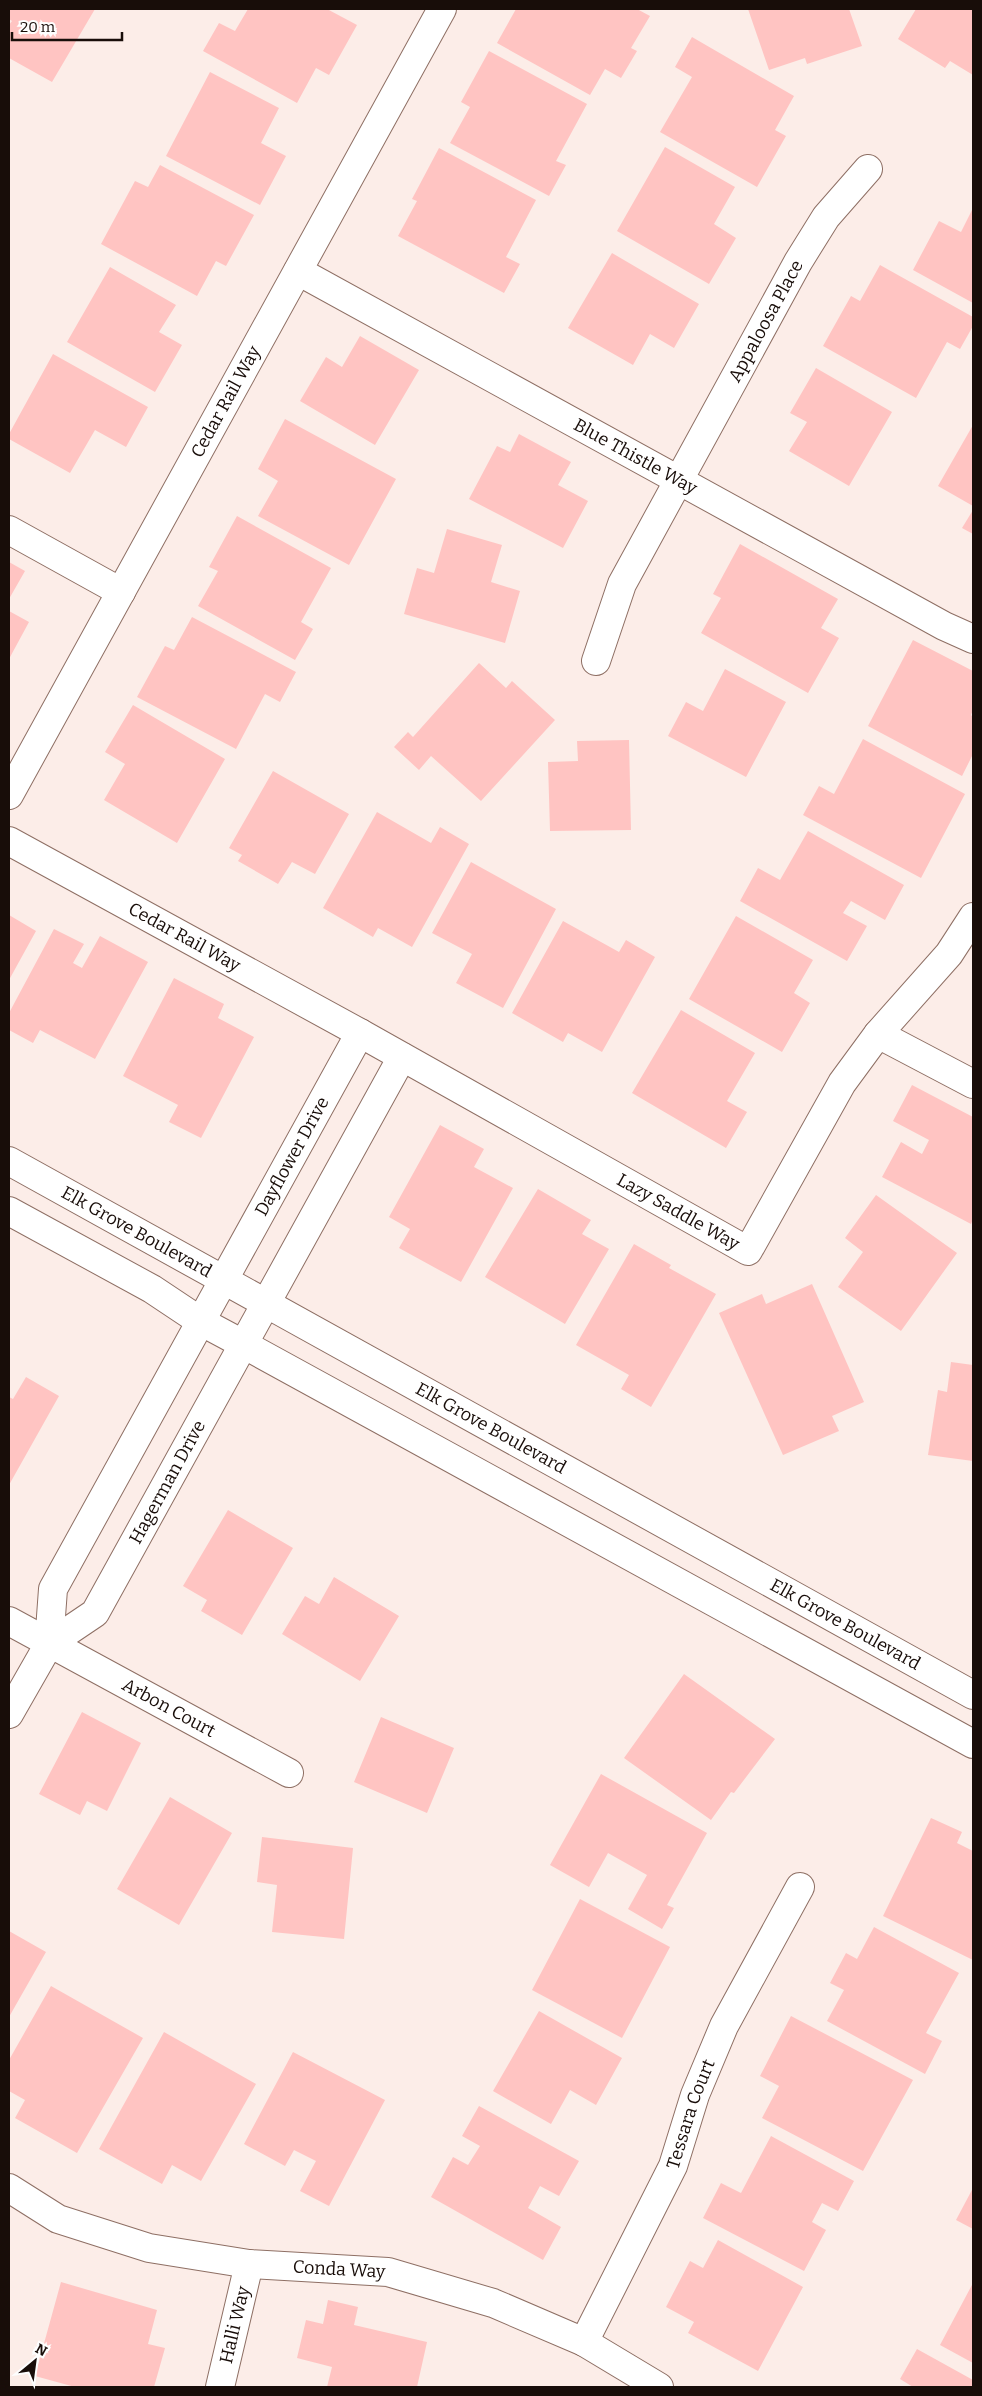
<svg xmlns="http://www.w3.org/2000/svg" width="982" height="2396" font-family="Bitter,serif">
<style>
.building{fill:#ffc4c2}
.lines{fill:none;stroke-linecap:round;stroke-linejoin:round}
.minor-casing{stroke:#8e6f64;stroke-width:30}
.secondary-casing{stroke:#8e6f64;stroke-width:30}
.minor{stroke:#fff;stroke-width:28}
.secondary{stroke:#fff;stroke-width:28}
.labels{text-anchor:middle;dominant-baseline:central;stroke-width:4.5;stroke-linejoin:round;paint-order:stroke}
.street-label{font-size:18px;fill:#180d09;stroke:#fefefe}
</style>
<rect width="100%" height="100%" fill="#fcede8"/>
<!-- building -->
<path class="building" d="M9,9H95L52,82L9,58V25L12,21L9,19Z
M248,9H327L357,25L329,75L316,68L297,103L203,51L219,23L235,31Z
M516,9H637L650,16L631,48L637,51L621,78L605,69L590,95L497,43Z
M748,9H849L862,46L807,64L805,58L769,70Z
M916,9H973V75L950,61L945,68L898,39Z
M692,37L794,96L775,130L786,136L757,187L660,132L692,77L675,67Z
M489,51L587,104L556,161L566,165L549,196L450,143L470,107L461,102Z
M210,72L279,108L261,143L286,156L260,205L166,156Z
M665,147L735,187L714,224L736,238L709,284L617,231Z
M439,148L536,200L506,257L520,264L504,293L398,236L417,201L412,199Z
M160,165L254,215L226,266L216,261L197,296L101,244L135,181L148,187Z
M973,208V303L913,270L939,221L961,232Z
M612,253L699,304L674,348L650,334L633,365L568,328Z
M880,265L973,317V326L960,349L947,342L916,398L823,346L851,296L860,301Z
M110,267L176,305L159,332L182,345L155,392L67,342Z
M360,336L419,370L375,445L300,401L326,357L342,367Z
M53,354L148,407L126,447L95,430L70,473L9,439V434Z
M816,368L892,412L849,486L789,451L807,422L790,413Z
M285,419L396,479L349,565L258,516L278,481L258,469Z
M973,425V506L938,486Z
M519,434L571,462L558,485L588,501L563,548L469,499L497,446L510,452Z
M973,510V534L962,528Z
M237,516L331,568L301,622L313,629L295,660L198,606L218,571L209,567Z
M447,529L502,545L491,582L520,591L505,643L404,614L417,568L434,573Z
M740,544L838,599L821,628L839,638L808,693L701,633L721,598L713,594Z
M9,562L25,571L9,599Z
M9,611L29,622L9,659Z
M192,617L296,672L280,702L265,694L236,749L137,697L165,646L174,650Z
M913,640L973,671V710L971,715L973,717V754L962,776L868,726Z
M479,663L506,688L512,681L555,720L481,801L431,756L419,770L394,747L408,732L413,737Z
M725,669L786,702L746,777L668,736L686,702L703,711Z
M133,705L225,759L177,843L104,800L125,764L105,752Z
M863,739L965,794L921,878L803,815L819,786L834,794Z
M629,740L631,830L550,831L548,762L578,761L577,741Z
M273,771L349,814L315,874L292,862L278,884L238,861L242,855L229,848Z
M377,812L431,843L440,827L469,844L412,947L378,928L373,937L323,908Z
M808,831L904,885L885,920L851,901L843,913L867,926L847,961L740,901L758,868L780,880Z
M471,862L556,909L503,1008L456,983L472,954L432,933Z
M9,915L36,931L9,980Z
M736,916L813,960L794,993L810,1003L782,1052L689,999Z
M563,921L619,952L626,940L655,957L602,1052L568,1033L563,1042L512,1013Z
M54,929L84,944L73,963L82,968L100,936L148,962L95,1059L40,1030L33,1043L9,1030V1013Z
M174,978L224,1004L218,1018L254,1037L201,1138L169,1122L178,1105L123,1076Z
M681,1010L755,1053L727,1101L747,1112L726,1148L632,1093Z
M912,1085L973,1117V1219L971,1224L882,1177L901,1142L922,1154L929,1140L893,1121Z
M440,1125L484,1149L474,1167L513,1188L461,1282L399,1248L410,1229L389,1217Z
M538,1189L591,1220L582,1234L609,1249L565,1324L485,1277Z
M876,1195L957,1253L901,1331L838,1287L863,1252L845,1238Z
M634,1244L671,1265L669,1268L716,1294L651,1407L621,1389L629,1375L576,1345Z
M812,1284L864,1402L832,1416L839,1431L783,1455L719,1313L762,1294L766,1304Z
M951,1362L973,1365V1461L928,1455L938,1390L947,1392Z
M26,1377L59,1396L9,1485V1397L13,1399Z
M228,1510L293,1548L242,1635L201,1611L207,1600L183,1586Z
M334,1577L399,1616L360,1681L282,1634L305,1596L319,1604Z
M684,1674L775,1739L734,1793L731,1792L711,1820L624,1758Z
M82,1712L141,1743L107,1811L87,1801L80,1815L39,1794Z
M381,1717L454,1748L427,1813L354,1782Z
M601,1774L707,1833L667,1905L674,1908L662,1929L628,1909L647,1875L608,1853L589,1887L550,1865Z
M170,1797L232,1833L179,1925L117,1889Z
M931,1818L962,1832L957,1843L973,1851V1960L883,1916Z
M262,1837L353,1848L344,1939L272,1932L277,1885L257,1882Z
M580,1899L670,1947L622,2038L532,1990Z
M874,1927L959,1973L926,2033L942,2041L925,2074L827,2021L844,1990L830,1983L846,1953L857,1959Z
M9,1931L46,1952L9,2017Z
M51,1986L143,2038L77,2153L15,2118L25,2100L9,2091V2060Z
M539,2011L622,2058L596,2105L570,2090L551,2124L493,2091Z
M791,2016L913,2080L863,2171L762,2118L779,2086L760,2076Z
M164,2032L256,2084L201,2181L172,2165L162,2184L99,2149Z
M293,2052L385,2100L329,2206L300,2191L316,2161L294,2150L285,2166L244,2144Z
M479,2106L579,2161L559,2196L540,2186L528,2208L561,2227L543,2260L431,2197L453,2157L468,2165L480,2146L462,2136Z
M771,2136L854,2181L838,2211L822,2203L812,2222L826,2230L804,2271L703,2218L721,2183L741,2193Z
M973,2188V2229L956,2220Z
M718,2240L803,2287L758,2371L688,2333L694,2322L666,2307L690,2261L703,2268Z
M61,2282L157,2310L148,2344L165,2348L154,2387H75L35,2376Z
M973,2283V2363L940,2345Z
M328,2300L358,2307L354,2325L427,2342L417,2387H327L332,2367L297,2358L306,2320L323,2324Z
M917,2349L973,2380V2387H913L900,2379Z"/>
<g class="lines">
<!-- minor casing -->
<g class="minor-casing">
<g id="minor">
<path id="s1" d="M298,271L944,626L973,639"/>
<path d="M9,530L121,592"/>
<path id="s2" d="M596,661L622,584L798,262L826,217L868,169"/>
<path id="s3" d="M9,795L442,9"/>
<path id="s4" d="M9,841L360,1033L748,1251L842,1083L878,1034L949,954L973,917"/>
<path d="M878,1034L973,1084"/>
<path id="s5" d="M9,1621L289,1773"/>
<path id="s6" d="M49,1644L95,1613L402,1057"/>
<path id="s7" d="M9,1714L49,1644L53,1589L360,1033"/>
<path id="s8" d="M9,2188L58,2219L149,2248L249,2264L388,2272L493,2303L584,2342L659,2387"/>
<path id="s9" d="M584,2342L673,2166L695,2095L724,2026L800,1887"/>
<path id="s10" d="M220,2387L249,2264"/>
</g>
</g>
<!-- secondary casing -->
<g class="secondary-casing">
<g id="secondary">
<path id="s11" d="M9,1161L973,1695"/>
<path d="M9,1211L152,1289L200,1321L243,1344L973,1744"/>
</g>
</g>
<!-- minor -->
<use href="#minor" class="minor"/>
<!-- secondary -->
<use href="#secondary" class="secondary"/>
</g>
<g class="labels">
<!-- street labels -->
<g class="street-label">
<text stroke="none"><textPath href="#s2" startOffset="381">Appaloosa Place</textPath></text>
<text stroke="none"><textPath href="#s3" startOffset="449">Cedar Rail Way</textPath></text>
<text stroke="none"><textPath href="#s1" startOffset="385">Blue Thistle Way</textPath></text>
<text stroke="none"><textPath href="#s4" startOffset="200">Cedar Rail Way</textPath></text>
<text stroke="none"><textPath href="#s7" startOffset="630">Dayflower Drive</textPath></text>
<text stroke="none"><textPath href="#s4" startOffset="765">Lazy Saddle Way</textPath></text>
<text stroke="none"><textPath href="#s11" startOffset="146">Elk Grove Boulevard</textPath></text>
<text stroke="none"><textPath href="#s11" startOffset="551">Elk Grove Boulevard</textPath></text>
<text stroke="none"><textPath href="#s6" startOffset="205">Hagerman Drive</textPath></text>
<text stroke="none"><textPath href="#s11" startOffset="956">Elk Grove Boulevard</textPath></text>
<text stroke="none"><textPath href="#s5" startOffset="182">Arbon Court</textPath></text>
<text stroke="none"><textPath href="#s9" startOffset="252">Tessara Court</textPath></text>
<text stroke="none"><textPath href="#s8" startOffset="345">Conda Way</textPath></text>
<text stroke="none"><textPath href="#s10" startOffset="64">Halli Way</textPath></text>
</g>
</g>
<!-- border -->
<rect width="982" height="2396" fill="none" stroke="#180d09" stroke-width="20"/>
<!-- north arrow -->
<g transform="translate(35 2361) rotate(29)" stroke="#fefefe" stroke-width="4" paint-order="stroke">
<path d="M0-4L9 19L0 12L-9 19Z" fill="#180d09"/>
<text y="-8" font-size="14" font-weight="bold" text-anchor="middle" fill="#180d09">N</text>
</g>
<!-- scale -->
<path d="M12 32v8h110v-8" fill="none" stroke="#180d09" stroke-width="2.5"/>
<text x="20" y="32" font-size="15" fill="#180d09" stroke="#fefefe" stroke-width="4" paint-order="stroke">20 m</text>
</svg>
